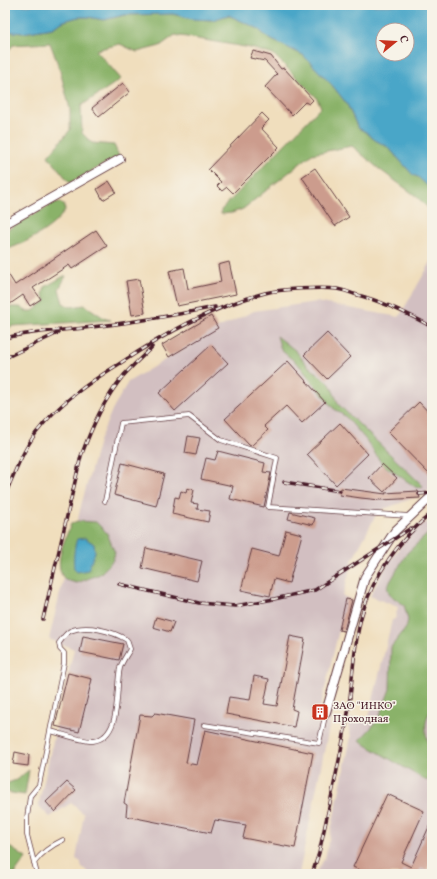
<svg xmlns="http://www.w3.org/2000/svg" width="437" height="879" font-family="Vollkorn,serif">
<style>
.industrial{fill:#d2bfc1}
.forest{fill:#8ab269;stroke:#6a684a}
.water{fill:#4aa6c8;stroke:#4a627a;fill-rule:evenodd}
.building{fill:#cc9c8d}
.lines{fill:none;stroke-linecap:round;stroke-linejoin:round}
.service-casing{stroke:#633c41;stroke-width:5.5}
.minor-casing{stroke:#633c41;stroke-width:10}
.service{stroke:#fff;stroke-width:4}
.minor{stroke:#fff;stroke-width:8}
.rail-casing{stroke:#4a1f2b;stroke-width:3.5}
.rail{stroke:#f7f3e8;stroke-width:2;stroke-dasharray:6;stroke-linecap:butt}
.labels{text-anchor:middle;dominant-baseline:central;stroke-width:3;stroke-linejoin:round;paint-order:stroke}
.poi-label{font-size:11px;fill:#4a1f2b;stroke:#f7f3e8;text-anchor:start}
</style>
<rect width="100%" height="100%" fill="#f7f3e8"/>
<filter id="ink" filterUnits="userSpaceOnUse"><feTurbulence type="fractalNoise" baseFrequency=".025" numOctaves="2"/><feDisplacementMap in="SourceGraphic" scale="8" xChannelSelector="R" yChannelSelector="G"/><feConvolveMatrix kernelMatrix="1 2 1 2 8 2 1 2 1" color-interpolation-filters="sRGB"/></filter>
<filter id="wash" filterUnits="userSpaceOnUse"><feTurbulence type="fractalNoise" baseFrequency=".012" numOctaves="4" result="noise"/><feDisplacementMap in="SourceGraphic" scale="16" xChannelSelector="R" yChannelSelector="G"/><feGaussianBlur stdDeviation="0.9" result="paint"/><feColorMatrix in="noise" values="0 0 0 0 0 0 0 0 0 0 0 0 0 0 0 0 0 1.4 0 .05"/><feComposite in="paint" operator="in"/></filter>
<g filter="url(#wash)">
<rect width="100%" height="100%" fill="#f0debd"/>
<!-- industrial -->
<path class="industrial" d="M432,260V489L414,498L378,511L352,561L343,596L352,600L346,631L339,630L320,709L332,713L299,874H90L81,866V862L76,859L84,814L71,803L50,817L39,806L38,807L74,649L49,639L82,502L99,441L112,410L128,382L218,328L254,311L316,302L399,317Z
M432,518V859L425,874H315L325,858L351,737L348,726L350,718L368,721L392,620L395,619L398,607L370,596L386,567L396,552L414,531Z"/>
<!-- forest -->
<path class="forest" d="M173,14L192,19L213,20L228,15L257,28L268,38L303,55L332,85L347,104L358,128L366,132L375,140L388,147L413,175L418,177L432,190V212L416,196L379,169L352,146L312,154L243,209L232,213L221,214V210L321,107L316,97L274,55L251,48L175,35L160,46L137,52L120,44L96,50L121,79L81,106L82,133L92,143L114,145L119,156L70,183L48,156L70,130V109L59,67L50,43L13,45L5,55V31L23,33L52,28L64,21L78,17H88L104,20L124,15Z
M60,202L64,205L65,210C55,228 24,244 5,250V231L54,203Z
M64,276H66L59,289L63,303L70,307L85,305L104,318L111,320L12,326L5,330V307H20L26,311H33L46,301L43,294L45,287Z
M277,336L296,351L307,365L330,384L339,405L423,486L417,488L382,464L366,440L346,417L333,408L299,365L281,350Z
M77,521L96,522L107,533L115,553L113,560L100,574L77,583L65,580C52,564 65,540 71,524Z
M432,530V710C423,717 425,737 430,747L432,748V781L425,780L366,745L360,740L378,720L390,689L391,647L406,628L408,620L404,605L390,595L387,587L407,553Z
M29,770L25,795L5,792V784L16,780Z
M5,844L26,858L16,872V874H5Z"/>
<!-- water -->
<path class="water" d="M5,5H432V190L418,177L413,175L388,147L375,140L366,132L358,128L347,104L332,85L303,55L268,38L257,28L228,15L213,20L192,19L173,14L124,15L104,20L88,17H78L64,21L52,28L23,33L5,31ZM383,30H407V54H383Z
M85,538L94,544L95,552L88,570L77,572L74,569C73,560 74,547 77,539Z"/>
<g id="blocks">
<!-- building -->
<path class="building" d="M253,51L271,56L281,69L284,68L313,100L309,104L305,102L292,115L265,87L277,74L265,61L250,58Z
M123,83L130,92L99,117L92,108Z
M262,113L269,120L261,128L279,147L233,193L227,187L222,191L217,186L221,182L208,169Z
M315,168L349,217L335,226L302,177Z
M109,181L116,192L103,200L97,189Z
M96,230L107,246L72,269L69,265L33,288L41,299L30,306L23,295L10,304L5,296V269L15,285Z
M229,262L236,294L177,306L169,271L184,268L188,289L221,282L218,265Z
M139,279L145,313L132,315L126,281Z
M211,316L218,328L169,357L162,345Z
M327,333L350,357L327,379L304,355Z
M211,345L228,363L175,411L159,393Z
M288,361L325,402L302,423L286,406L264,426L268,430L251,446L249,445L225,419Z
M419,402L432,416V477L388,432Z
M340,423L368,454L336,485L307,454Z
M188,436L200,438L196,455L185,453Z
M218,451L265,463L263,472L271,473L264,507L230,499L233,486L201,479L206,458L215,460Z
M122,463L164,474L156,506L114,495Z
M382,464L397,478L384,492L369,478Z
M187,488L194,490L191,503L198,504L197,509L210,511L208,522L172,514L175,497L179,498L181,491L186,493Z
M341,488L386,494L385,493L418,491L420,498L380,500L361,498L340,495Z
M290,512L315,518L313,525L288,519Z
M286,530L302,534L289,583L274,579L270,596L241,590L252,549L279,556Z
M146,548L202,561L197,581L142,568Z
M346,599L352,600L344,631L339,630Z
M156,617L174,622L170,632L153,627Z
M83,636L123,644L119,660L80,652Z
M290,636L305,639L292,709L297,711L294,727L226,714L229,697L250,700L254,676L269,679L264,704L277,706Z
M68,673L92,679L79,732L55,726Z
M155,713L194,720L186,763L197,765L205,730L313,753L295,848L243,838L246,825L215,820L211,833L126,816L127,805L124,803L140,715L152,716Z
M15,752L29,755L28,766L13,764Z
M67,782L76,790L55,812L46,802Z
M387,794L424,811L401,862L411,867L432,820V859L427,871L421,868L418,874H413L403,870L401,874H368L353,867Z"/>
</g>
</g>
<g filter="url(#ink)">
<use href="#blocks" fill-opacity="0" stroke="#633c41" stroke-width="1"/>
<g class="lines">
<!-- service casing -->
<g class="service-casing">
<path id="service" d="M105,501L121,423L189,416L221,440L277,458L268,507L409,516
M204,725L319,743L326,712
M34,863C42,852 50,846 63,840
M37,874L27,835V818L30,796L39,785L64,663V653L60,649L59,643C62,639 66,633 70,631C87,624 112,631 127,640L130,649C127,655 122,661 120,668C115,689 123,737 93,741C84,742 60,733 50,731"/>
</g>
<!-- minor casing -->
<g class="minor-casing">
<path id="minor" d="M5,224L120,159
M326,712L365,577L395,531L432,496"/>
</g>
<!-- service -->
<use href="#service" class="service"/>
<!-- minor -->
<use href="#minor" class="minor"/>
<!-- rail casing -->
<g class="rail-casing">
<path id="rail" d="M5,338C31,331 58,331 84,328C128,323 172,316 215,307
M5,358L58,333
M284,482L340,491
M419,494L432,493
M5,495C14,474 22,452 36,433C58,404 88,383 119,364C164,334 212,307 265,293C280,289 321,287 337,289C343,290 349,292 354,294C382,301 407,313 432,327
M119,584L199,603L235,606L274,599L315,590L411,528
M43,619L81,456C92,427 104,399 124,375C133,365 143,356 152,347
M312,874L319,853C329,807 340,760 348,713C353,680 353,646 362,614C373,576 401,537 432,513"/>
</g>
<!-- rail -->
<use href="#rail" class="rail"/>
</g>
</g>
<!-- icons -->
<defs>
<g id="building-square" transform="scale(0.9)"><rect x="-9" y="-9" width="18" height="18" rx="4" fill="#c8321e" stroke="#f7f3e8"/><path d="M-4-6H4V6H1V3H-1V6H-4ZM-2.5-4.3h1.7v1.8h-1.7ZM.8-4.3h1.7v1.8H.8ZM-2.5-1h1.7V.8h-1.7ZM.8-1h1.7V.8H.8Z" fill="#fff"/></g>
</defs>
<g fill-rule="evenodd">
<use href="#building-square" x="320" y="712"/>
</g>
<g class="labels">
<!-- poi labels -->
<g class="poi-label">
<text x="333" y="706">ЗАО "ИНКО"<tspan x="333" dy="13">Проходная</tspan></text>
</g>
</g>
<!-- margin -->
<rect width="437" height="879" fill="none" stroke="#f7f3e8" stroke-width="20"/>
<!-- north arrow -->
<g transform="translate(395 42) rotate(72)"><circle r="19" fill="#f7f3e8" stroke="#b29e9c"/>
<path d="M0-3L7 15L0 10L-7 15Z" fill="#c8321e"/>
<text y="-6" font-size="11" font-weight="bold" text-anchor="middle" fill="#4a1f2b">С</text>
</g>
</svg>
